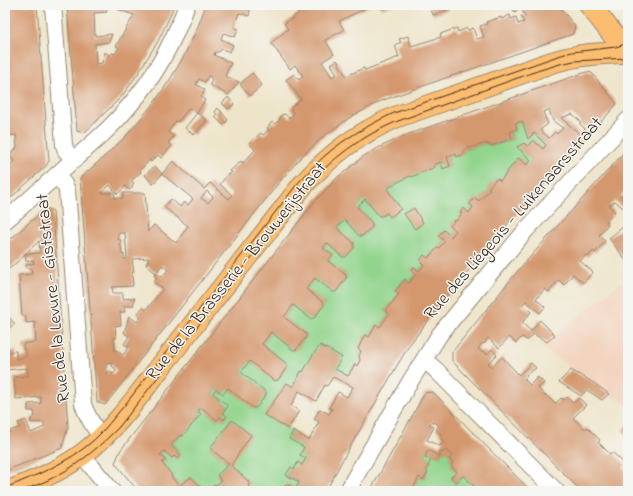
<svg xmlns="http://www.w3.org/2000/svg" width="633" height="496" font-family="'Indie Flower',sans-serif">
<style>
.built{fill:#f3d4bf}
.green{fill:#92d48c;stroke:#667f55}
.building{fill:#d4986e;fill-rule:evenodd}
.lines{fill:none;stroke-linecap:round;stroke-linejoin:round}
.minor-casing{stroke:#948774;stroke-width:18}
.major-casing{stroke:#948774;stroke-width:23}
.minor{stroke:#fff;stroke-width:16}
.major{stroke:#fcbd6f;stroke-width:21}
.tram{stroke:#3b2a1e;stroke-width:1}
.labels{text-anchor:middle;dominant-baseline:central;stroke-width:3;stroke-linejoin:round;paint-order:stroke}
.street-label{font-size:18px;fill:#3b2a1e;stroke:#f6f6f2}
</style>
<rect width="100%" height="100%" fill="#f6f6f2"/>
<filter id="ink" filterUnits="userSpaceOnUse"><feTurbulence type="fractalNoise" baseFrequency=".025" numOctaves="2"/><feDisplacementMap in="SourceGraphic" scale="8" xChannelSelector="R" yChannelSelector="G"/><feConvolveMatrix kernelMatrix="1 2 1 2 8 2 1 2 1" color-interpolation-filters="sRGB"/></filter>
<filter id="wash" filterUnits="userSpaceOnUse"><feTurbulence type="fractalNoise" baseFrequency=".012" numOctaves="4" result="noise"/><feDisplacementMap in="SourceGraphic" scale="16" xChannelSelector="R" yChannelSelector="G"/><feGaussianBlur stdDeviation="0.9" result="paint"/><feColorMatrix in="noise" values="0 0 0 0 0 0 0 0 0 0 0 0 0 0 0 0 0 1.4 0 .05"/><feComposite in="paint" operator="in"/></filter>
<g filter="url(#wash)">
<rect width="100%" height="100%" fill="#eee4c9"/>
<!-- built -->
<path class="built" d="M628,277V406L541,347Z"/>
<!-- green -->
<path class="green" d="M522,121L528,138L534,133L546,145L543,149L533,140L527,146L524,143L518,147L531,160L527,165L518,158L500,181L497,179L488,188L490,189L479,201L475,198L470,203L473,207L469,213L464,208L460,212L462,214L456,221L455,220L450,225L456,231L451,237L444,230L439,235L445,241L439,248L438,247C431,255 425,263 419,271L414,267L411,270L416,274L409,283L405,279L395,291L399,294L385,311L389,314L380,327L376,325L369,337L365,335L358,348L361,351L359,356L360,360L357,366L354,365L348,376L335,369L342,357L320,345L303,372L301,371L293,387L286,384L264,415L288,429L293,431L289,439L304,447L300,455L306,458L302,465L298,463L294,469L291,467L286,475L299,482L296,489L287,484L283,491H248L249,482L231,465L232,420L210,448L229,464L217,475L221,481L216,485L215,484L206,491H196L201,487C198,483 194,481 191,477L179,486L162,463L166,460L160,455L164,451L178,459L181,455L177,452L178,450L171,445L175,440H176L201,414L198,412L201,407L217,420L220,417L224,420L227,416L223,413L228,406L213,393L216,389L223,394L228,388L253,408H256L266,395V392L241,372L250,361L274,381L278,380L287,367V365L262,344L271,332L293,350H296L306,337V334L284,317L289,311V310L293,305L311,319L314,318L324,305V303L306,289L315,278L336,292L346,278V275L328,261L332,255L323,248L327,243L342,257H345L337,228L340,224H341L345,220L359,236H362L372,227V223L357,207L365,199L379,216H382L387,213L391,217L400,209L387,189C404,178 422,169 441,162L444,169L450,166L447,157L456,154L457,157L464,154L463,150L487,143V145L490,144L491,146L512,139L510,132L516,129L515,123Z
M428,450L440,457V451L443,453L446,450L452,456L449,458L453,463L451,466L457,472L451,478L456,483L463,476L474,486L473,491H412L419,477L423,480L428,472L426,470L431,460L425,457Z"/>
<g id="blocks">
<!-- building -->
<path class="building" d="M5,5H37L49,161L46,166L5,203V169L14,161L9,155L17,148L16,135L5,136V90L7,89L5,60Z
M67,5H106L107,12L94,13L95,36L112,34L109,42L95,44L96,64L102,63L105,52L110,56L112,53L115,54L119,47L116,46L134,15L117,9L119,5L128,8L129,5L138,8V5H174L170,16L158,41L137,75L122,96L113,105L84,133L77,131Z
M206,5H251L250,8L243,6L242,8L250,10L249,16L239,13L234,27L238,29L235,37L223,33L221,39L233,45L230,52L222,49L219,52H215L214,55L231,63L225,76L239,82L228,95L210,85L212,80L210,76H208L205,82L199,79L196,84L205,90L201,97L205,100L197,113L189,108L178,122L176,121L168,132L174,136L168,143L172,146L161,158L158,155L151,162L150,160L140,170L141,172L131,181L134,183L132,185L133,187L129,190L125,186L123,188V189L117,194L110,185L101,193H114L115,198H123V193H145L148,232L154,225L176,243L188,226L164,207L171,199L180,207L184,202L188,205L193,199L162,174L153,184L145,175L155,166L162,174L173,161L204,189L210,183L229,199L232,195L220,184L228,174L229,175L232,172L230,171L241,161L243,163L255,150L249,143L261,133L263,135L269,130L267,128L272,122L274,124L279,121L281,115L285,114L289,118L294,114L290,108L301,99L286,80L294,74L299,80L303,76L295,65L290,69L271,43L288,29L284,24L299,13L296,7L297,5H372L339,21L344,30L325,40L334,54L322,62L332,77L337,74L331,64L337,60L346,76L364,68L365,70L399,57L395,45L401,42L399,39L408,36L411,46L441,37L440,34L457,28L458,32L467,28L468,30L473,28L477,39L484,37L480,26L487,24L486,22L501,17V19L510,15L511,19L516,17L518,24L524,22L521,16L526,17L520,7L515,12L510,5H558L575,26L573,34L440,80L381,101L349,118L323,137L302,156L281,180L228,247L105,405L97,402L80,178L105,156L126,136L154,103L171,78L184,56L197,29ZM207,191L213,197L208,203L201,198ZM118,233H125L127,259H124V254L122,255L120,239H118ZM149,258L146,265L156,273L162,265L168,270L162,277L156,273L154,275L157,278L154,282L163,289L146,310L143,307L137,314L141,317L137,322L129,316L124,333L129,336L124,344L129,347L123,355L116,350L115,351L114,338H116L115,326L121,325L120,312H125L124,306H133L135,298L123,299V293H113L112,287L133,286L132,272H134L132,259ZM113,363L112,366L117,370L113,374L109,371L107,374L106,364Z
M380,5H394L381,9Z
M429,5H449L450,9L433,15Z
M586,72L592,73L617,104L506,226L458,283L420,331L410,344L395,369L343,459L326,491H283L286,484L296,489L299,482L286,475L291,467L294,469L298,462L302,465L306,458L300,455L304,447L289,439L293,431L309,440L319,422L314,419L320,409L329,414L332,409L329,408L338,392L347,397L353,387L333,377L327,386L325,385L316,401L299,391L291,406L299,411L288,429L264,415L287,383L293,387L301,371L303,372L312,356L320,345L342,357L335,369L348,376L355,364L357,366L360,360L359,356L361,351L358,349L365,334L369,337L376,325L380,327L389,314L385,311L399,294L395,291L405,279L409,283L416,274L411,270L414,267L419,271L424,265L420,261L424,255L428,258L438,247L439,248L445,241L438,236L444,230L451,237L456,231L450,226L455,220L456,221L462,214L460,213L464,208L469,213L473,207L469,204L475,198L479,201L490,189L488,188L497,178L500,181L518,158L527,165L531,160L517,147L524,143L527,146L533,140L543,149L546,145L534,133L528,139L522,121L515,123L517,129L510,132L512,139L491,146L490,144L487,145V143L463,150L464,154L457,157L456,154L447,157L450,166L443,169L441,162L434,165L435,167L411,177L410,176L398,182L387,189L401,209L390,217L387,213L382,216H379L365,199L357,207L372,223V227L362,236H359L345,220L341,224H340L337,228L354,243V248L346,257H342L327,243L323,248L333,255L328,261L346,275V278L336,292H333L315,278L306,289L324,303V305L314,318L311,319L293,305L284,317L306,334V337L296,350H293L271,332L262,344L287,364V367L278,380L274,381L250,361L241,372L266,392V395L256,408H253L228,388L223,394L216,389L213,393L228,406L223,413L227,416L224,420L220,417L217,420L201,407L198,412L201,414L182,437L180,435L176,440H175L171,445L178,451L177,452L181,455L178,459L174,456L172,458L164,451L160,455L166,460L162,463L172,475L171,476L179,486L191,477L201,487L196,491H138L115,463L120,451L315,201L338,177L364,156L378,148L406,135ZM549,110L553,121L563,128L557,134L555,132L549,138L540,130L548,124L543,112ZM572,114L580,121V124L585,129L580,134L561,118Z
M252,73L262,85L250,96L240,84Z
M228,97L234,104L228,109L222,103Z
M218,108L228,120L223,125L215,117L217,115L215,112Z
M197,113L207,120L194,135L185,128Z
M628,148V194L625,191L621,196L628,202L623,208L615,201L609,206L615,212L606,222L608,224L599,235L605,241L595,253L593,251L588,257L586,255L580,261L593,272L583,283L573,274L564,285L559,280L549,292L545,289L536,299L545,307L540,313L526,301L522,305L531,312L522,323L531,331L540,320L555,335L547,342L534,334L528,340H527L522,337L516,343L509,337L499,348L488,338L484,344L482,343L478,349L481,352L484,351L487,354L492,349L497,355L488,363L492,367L502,357L519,375L531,363L536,368L526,375L527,376L524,379L530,385L538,377L544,383L538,388L545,396L546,395L555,404L561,398L564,400L567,397L573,403L579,398L586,405L573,418L585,429L587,427L600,440L598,442L610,454L612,452L626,465L623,468L628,473V491H581L452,361V352L521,267Z
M46,208L53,211L68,427L62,448L5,471V433L20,427L18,423L26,420L31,433L44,427V422L31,423V419L33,417L35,416L34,411H28V404L41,403V397L16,399L14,377L28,376L27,368L5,370V352L16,351V359H19V358L26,357V350H24L23,344L36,342L35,322L26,323V316H22L19,275L32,274L31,268H26V265L34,263L33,260L26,261L25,254L40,253L39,241L24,255L23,257L5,272L9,276L5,280V244Z
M414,208L423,223L415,229L404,214Z
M628,223V263L609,238Z
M5,313L15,324L5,331Z
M571,370L594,383L609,394L602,400L587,390L581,396L559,382Z
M433,392L495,455L531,491H473L471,489L474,486L463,476L456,483L451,477L457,472L451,466L453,463L449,459L452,456L446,450L443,453L440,451V457L428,450L425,457L431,460L426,470L428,472L423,480L419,477L412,491H370L425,393ZM435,422L439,426L436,429L443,437L441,439L444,442L439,446L427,440L434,427L429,424L430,423H432Z
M232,420L251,435L231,465L249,482L248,491H206L215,484L216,485L221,481L217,475L229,464L210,448Z
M628,424V437L622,430Z"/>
</g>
</g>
<g filter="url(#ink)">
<use href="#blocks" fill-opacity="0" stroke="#948774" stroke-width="1"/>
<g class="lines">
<!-- minor casing -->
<g class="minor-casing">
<path id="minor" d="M53,5L64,145L66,151L74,160
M56,176L64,184L67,190L83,404C87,417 94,427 102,438
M5,221C27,202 49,182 71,162C92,144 113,126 130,105C155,77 174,40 187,5
M424,360L435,369L556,491
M82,455L112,491
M348,491L354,479L411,380L440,334L526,230L628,120"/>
</g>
<!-- major casing -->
<g class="major-casing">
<path id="major" d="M590,5L628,54
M10,491C35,481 60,471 83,454C116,429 140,393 165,361C211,303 256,244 302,186C330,155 357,134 396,117L553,62C564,59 575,56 587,55C601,53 615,54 628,51"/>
</g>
<!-- minor -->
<use href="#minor" class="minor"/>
<!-- major -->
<use href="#major" class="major"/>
<!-- tram -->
<path class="tram" d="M5,488C37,475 68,463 94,440C105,430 114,417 124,406L298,183C309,171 320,159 333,149C352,134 373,123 394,113L558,56L572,52L616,47L628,43
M21,491C34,486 46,482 58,475C81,463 101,445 119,427L305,189C332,158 360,137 398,121L537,71L560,64L574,61L628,58"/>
</g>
</g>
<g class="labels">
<!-- street labels -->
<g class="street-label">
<text transform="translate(514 219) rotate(-49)">Rue des Liégeois - Luikenaarsstraat</text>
<text transform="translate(237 272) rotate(-51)">Rue de la Brasserie - Brouwerijstraat</text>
<text transform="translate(54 298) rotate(-96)">Rue de la Levure - Giststraat</text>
</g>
</g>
<!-- margin -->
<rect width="633" height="496" fill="none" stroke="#f6f6f2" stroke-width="20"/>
</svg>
